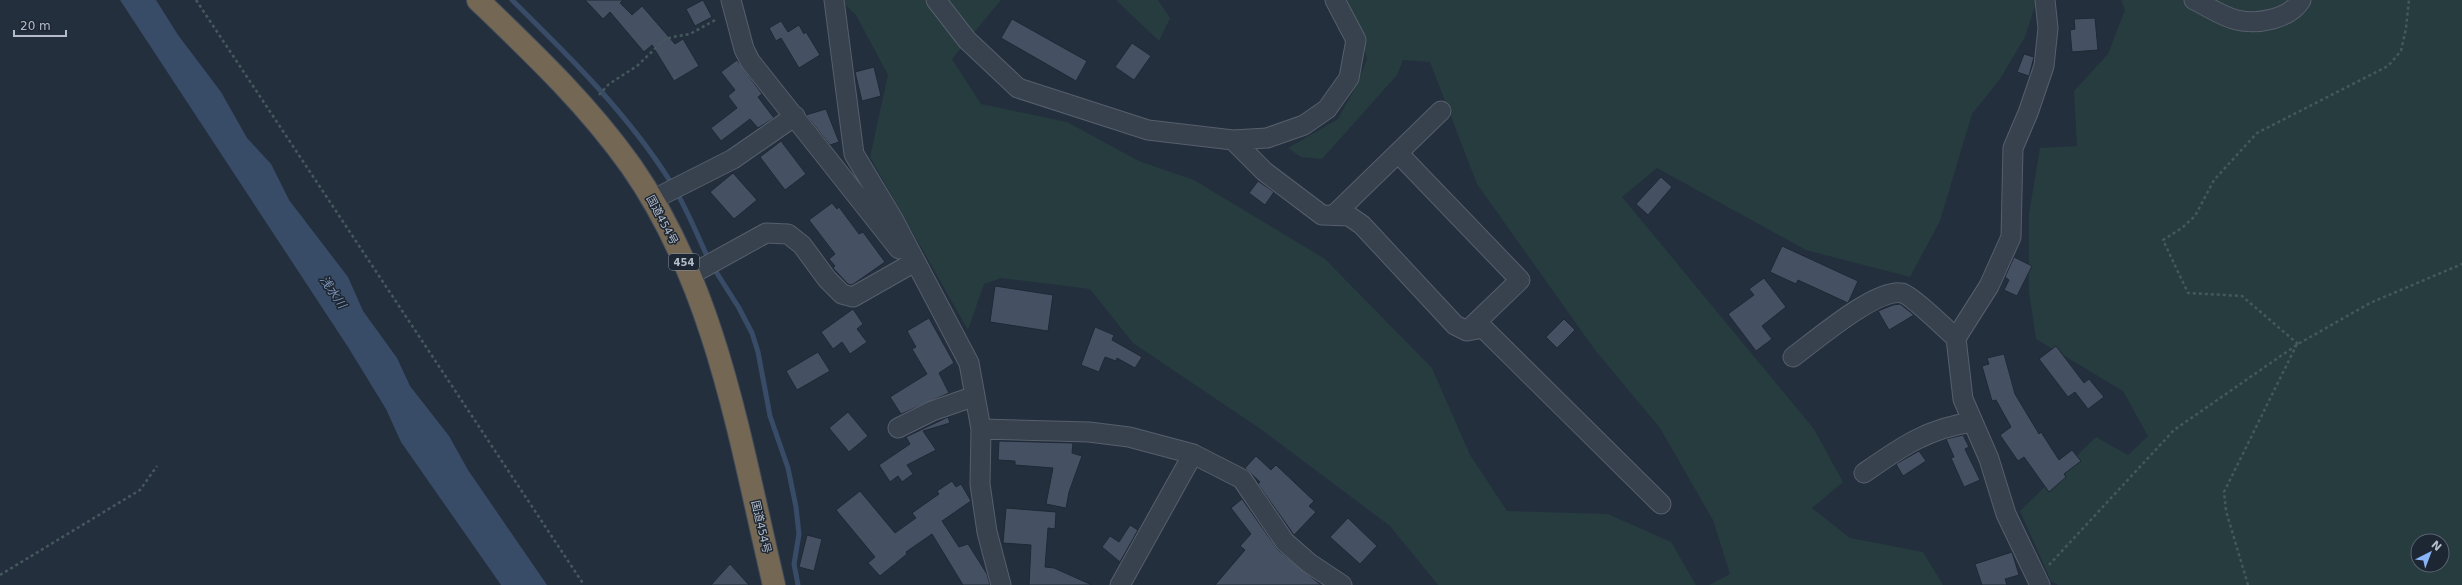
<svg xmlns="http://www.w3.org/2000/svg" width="2462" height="585" font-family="'DejaVu Sans','Noto Sans JP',sans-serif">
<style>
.green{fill:#263c3f;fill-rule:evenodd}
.water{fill:#394c67}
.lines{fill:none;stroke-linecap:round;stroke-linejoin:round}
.stream{stroke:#394c67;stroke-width:5}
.building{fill:#455162;stroke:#1f2835}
.street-casing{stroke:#565f6c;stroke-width:21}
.highway-casing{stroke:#434c59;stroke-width:24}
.path{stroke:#44595c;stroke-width:2.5;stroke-dasharray:3 3;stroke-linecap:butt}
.street{stroke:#38414e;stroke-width:19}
.highway{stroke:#746855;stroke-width:22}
.labels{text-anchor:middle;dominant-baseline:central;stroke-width:3;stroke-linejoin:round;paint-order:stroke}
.shield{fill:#1d2633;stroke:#878f9c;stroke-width:1}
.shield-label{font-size:10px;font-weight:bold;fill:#b4bcc9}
.street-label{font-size:11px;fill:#b4bcc9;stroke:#1d2633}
.water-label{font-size:12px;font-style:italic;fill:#7c92b1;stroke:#1d2633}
</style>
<rect width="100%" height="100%" fill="#242f3e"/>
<!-- green -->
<path class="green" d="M840,0H1001L952,59L981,104L1067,122L1139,161L1194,180L1325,259L1432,368L1470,455L1507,511L1608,514L1671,542L1696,585H1438L1390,526L1262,430L1133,343L1090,289L1001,278L984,284L968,330L870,157L888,75L856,15Z
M1116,0H1158L1170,18L1159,41Z
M1347,0H2037L2025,37L2000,79L1972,114L1940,221L1910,277L1806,250L1657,168L1622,197L1814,429L1843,482L1812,508L1850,538L1923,552L1943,585H1709L1730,574L1713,520L1660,428L1595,350L1477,184L1430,62L1403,60L1397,75L1322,159L1301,157L1288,148L1338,119L1357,84L1367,59L1359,28Z
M2121,0H2462V585H2058L2051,581L2020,511L2096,437L2128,455L2148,436L2123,391L2036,339L2029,292V214L2040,148L2077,146L2074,91L2108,54L2125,10ZM2418,541H2442V565H2418Z"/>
<!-- water -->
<path class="water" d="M120,0H156L178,35L221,92L247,138L271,164L289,200L348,277L363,311L397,358L410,386L449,436L468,470L547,585H501L401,442L386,409L348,347Z"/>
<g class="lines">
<!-- stream -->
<path class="stream" d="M512,0C569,56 627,113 670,181C686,206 696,233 709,260
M713,267L739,308L752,333L758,352L770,416L788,468L796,507L799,534L794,564L798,585"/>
</g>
<!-- building -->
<path class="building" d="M585,0H623L620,3L632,15L642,6L675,44L683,39L699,66L674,81L652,45L644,52L610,12L603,19Z
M703,0L712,17L695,26L686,9Z
M2095,18L2098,50L2072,52L2070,30L2075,29L2074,19Z
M1012,19L1087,61L1076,81L1001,38Z
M781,21L788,32L799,25L804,34L806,32L820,55L799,68L781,38L776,41L769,28Z
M1132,43L1151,56L1134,80L1115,67Z
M2024,54L2034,57L2029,76L2017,72Z
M737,60L762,94L758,97L774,118L758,128L750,119L721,141L711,128L737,108L728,96L735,90L721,72Z
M874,67L881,96L862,101L855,72Z
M826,109L839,142L830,145L806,115Z
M781,141L806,174L785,190L760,157Z
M733,173L757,200L734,219L710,192Z
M1661,177L1672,187L1648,215L1636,204Z
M1258,181L1274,192L1265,205L1249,193Z
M832,203L837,209L839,207L859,234L863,232L885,262L852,285L848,284L833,268L835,266L829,259L835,254L809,220Z
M1782,246L1858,281L1848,303L1798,280L1796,284L1770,272Z
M2014,257L2032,266L2017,296L2004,290L2009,280L2005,277Z
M1764,278L1786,307L1762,326L1772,339L1756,351L1728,314L1754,295L1749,289Z
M995,286L1053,295L1048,331L990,322Z
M1900,304L1914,315L1889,330L1878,311L1893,305Z
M853,309L863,324L857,329L867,342L850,354L842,342L833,349L821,332Z
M929,318L954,363L939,373L949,393L901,414L890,397L927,374L912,349L916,347L907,331Z
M1564,319L1575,330L1557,348L1546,337Z
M1095,327L1114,335L1112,340L1142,357L1135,368L1117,358L1116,361L1105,357L1099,372L1081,365Z
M2056,346L2084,383L2089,379L2104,397L2088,409L2075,392L2068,397L2039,359Z
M818,352L830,371L797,390L786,371Z
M2004,354L2015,394L2039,434L2041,432L2059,460L2072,450L2081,461L2064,474L2066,477L2049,492L2024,457L2018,461L2000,435L2011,427L1996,400L1992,401L1982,366L1989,364L1987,358Z
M848,412L868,436L849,452L829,428Z
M948,417L950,423L923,431L936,450L907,465L913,474L902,482L898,476L890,482L879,465L910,444L906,437Z
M1963,435L1969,447L1965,449L1980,480L1964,487L1951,458L1954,457L1946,439Z
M999,441L1073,443L1072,453L1082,456L1069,492L1066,508L1046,504L1053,468L1015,465V461L998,460Z
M1919,451L1926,461L1903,476L1896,464Z
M1256,456L1271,470L1276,465L1314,501L1309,506L1316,512L1294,535L1258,484L1260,482L1245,468Z
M952,481L956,487L961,484L971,501L942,521L959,547L968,544L987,574L990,585H963L932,534L906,552L907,554L880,576L868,563L875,557L836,510L860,491L895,533L916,518L912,513L939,494L937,491Z
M1242,499L1278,550L1321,585H1215L1245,550L1240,546L1251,534L1231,508Z
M1006,508L1056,512L1055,529L1048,528L1045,567L1054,568L1092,585H1029L1031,545L1003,543Z
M1348,518L1377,546L1360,564L1330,537Z
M1130,525L1138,530L1120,562L1102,547L1110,536L1119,542Z
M807,535L822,539L814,571L799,567Z
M2012,552L2019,575L2005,579L2007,585H1982L1975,564Z
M730,564L749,585H711Z"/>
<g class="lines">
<!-- street casing -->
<g class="street-casing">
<path id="street" d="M731,0L744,49L750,61L899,249
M834,0L854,154L893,219L969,363L981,429L980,484L987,532L1001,585
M936,0L967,40L1018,88L1148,130L1233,140L1267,138L1304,125L1327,109L1349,78L1356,40L1335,0
M2194,0C2207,6 2223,17 2237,20C2257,25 2290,19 2301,0
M1233,140L1265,172L1322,215L1349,216L1362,225L1455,325L1467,331L1483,328L1661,504
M1398,153L1520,280L1467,331
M652,200L733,159L795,116
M1334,215L1441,111
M690,275L766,233L788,234L802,245L827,279L842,294L853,297L911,264
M1793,357C1815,341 1876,288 1902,293C1911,295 1947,330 1956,338
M898,428L932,411L975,396
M981,429L1089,432L1129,437L1193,454L1242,479L1285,542L1309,563L1342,585
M1864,473C1901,447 1928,428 1973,422
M1120,585L1193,454
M2040,585L2006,514L1989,459L1963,399L1956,338L1989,286L2011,237L2013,148L2028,113L2044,66L2048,28L2045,0"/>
</g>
<!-- highway casing -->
<g class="highway-casing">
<path id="highway" d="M478,0C533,53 587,104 631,166C717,289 740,442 774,585"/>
</g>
<!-- path -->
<path class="path" d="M196,0L584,585
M599,95L609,84L637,66L664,40L672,37L690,34L717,19
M2298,344L2242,296L2188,293L2163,240L2182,228L2195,216L2214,180L2257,133L2388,66L2401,51L2406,28L2409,0
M2049,565L2174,430L2298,344L2370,303L2462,264
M0,575L140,490L157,466
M2248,585L2226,511L2224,492L2297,344"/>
<!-- street -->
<use href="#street" class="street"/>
<!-- highway -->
<use href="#highway" class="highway"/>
</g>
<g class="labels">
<!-- shield labels -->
<rect class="shield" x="669" y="254" width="30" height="16" rx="3"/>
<g class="shield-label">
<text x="684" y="262">454</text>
</g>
<!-- street labels -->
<g class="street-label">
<text transform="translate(662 220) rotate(62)">国道454号</text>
<text transform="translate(761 527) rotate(77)">国道454号</text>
</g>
<!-- water labels -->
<g class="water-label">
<text transform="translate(333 292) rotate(56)">浅水川</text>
</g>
</g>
<!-- north arrow -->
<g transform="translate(2430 553) rotate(42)"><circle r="19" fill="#1d2633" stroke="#59626f"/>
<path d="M0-3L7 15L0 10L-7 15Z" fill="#8ab4f8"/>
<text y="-6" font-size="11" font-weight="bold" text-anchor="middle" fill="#b4bcc9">N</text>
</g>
<!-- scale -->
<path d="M14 30v6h52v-6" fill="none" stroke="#b4bcc9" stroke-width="2"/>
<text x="20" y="30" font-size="12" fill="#b4bcc9" stroke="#1d2633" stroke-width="3" paint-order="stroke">20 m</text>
</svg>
